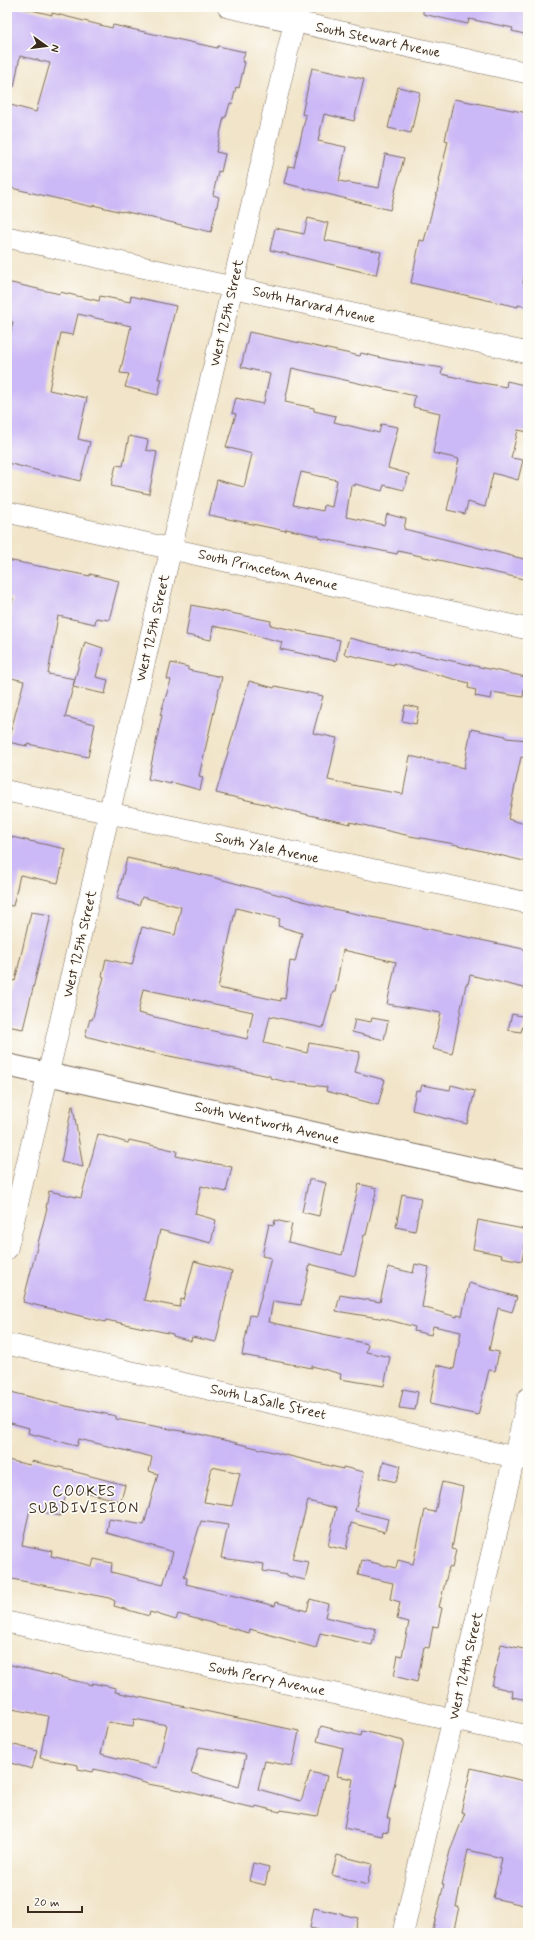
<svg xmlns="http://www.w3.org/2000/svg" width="535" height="1940" font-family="Mynerve,sans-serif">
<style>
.building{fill:#cbb8f6;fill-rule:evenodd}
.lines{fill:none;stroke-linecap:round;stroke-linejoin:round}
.minor-casing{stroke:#7b6b5a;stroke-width:22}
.tertiary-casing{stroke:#7b6b5a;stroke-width:24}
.minor{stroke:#fff;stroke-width:21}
.tertiary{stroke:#fff;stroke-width:22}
.labels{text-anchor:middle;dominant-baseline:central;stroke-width:3.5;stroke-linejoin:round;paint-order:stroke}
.street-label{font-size:14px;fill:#3b2a1e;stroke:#fdfcf7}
.neighbourhood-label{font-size:15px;letter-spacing:1px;fill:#3b2a1e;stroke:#fdfcf7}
</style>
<rect width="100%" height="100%" fill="#fdfcf7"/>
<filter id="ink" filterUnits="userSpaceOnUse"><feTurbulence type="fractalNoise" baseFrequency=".025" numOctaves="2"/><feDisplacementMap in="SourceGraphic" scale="8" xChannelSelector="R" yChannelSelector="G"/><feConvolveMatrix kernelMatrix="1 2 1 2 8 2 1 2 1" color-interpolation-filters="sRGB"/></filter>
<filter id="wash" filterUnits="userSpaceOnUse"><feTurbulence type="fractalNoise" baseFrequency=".012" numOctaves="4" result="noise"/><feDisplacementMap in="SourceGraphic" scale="16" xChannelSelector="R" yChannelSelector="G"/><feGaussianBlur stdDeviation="0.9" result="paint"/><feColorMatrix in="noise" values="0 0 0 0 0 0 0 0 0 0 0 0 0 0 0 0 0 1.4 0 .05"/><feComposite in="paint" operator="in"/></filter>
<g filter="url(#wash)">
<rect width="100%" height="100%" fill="#f1e4c8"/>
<g id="blocks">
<!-- building -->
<path class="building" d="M7,7H19L52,15V13L112,28L113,25L217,48L218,46L245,52L242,62H245L239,88L236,87L232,104L230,103L226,117H224L216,152L225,154L221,172L218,171L213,195L219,197L211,232L123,211L122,212L93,205V207L7,187V104L36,112L50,63L20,56L14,87L7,86Z
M423,7H528V35L512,31L513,28L469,19L468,24L423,14Z
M312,68L364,79L354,121L324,114L318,141L346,147L339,181L379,188L385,154L404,158L390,210L284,183L288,166L294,167L306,115L302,114Z
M398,87L420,92L411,133L388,128Z
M454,99L528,113V257L523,283L528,284V307L518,305V307L411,283L420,240L424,241L440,181H439L448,141L445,140Z
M308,218L328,223L324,240L381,252L376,275L270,250L275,228L304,234Z
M7,282L60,294V292L99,301L100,296L130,302L131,296L176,306L158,379H162L158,395L125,387L129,374L120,373L131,326L78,314L73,335L61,333L49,390L87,398L78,439L90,442L80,481L7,463V349L13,322L7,320Z
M249,332L360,356L361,353L390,360L443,368L441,374L477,382L506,387L507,381L528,386V432L518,430L511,458L523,460L518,480L493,473L485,507L468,502L465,514L447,510L459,459L433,453L440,413L413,407L415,396L292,368L285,402L314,408V411L336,416L334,422L379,433L381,424L398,427L388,468L409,474L404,490L384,485L382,491L355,484V486L351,485L346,517L384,525L387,514L406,519L404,529L528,560V580L398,551L397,554L319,538V536L286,529V531L209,515L217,480L244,487L252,454L226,447L236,414L232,413L236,398L263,404L264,402L270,374L241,367ZM301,472L337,480L332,507L324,505L323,511L293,505Z
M129,436L148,440L146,450L157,452L149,494L111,486L116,465L123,466Z
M7,560L90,576V574L119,581L109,620L96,618L95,624L58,616L48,674L75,679L73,686L85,642L103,648L96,677L108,680L105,694L73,687L65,717L95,724L88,757L28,744L27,746L8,742L24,681L7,677V625L13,598L7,597Z
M191,605L271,621L270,625L340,640L336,661L280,649L282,642L238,631L213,626L211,640L186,635Z
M349,638L411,653V652L526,677L523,697L492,692L491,699L475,696L476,690L468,688L469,683L394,663V665L344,654Z
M171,663L188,667V670L222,677L199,776L203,777L200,790L171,782V784L148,779L162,715H160L171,680L167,679Z
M249,681L274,688L275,686L323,696L313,733L337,738L328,780L367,788L403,794L410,756L464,768L471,729L506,736V738L528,740V758L521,757L508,819L528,825V862L449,843L410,836L350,822V824L269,806V805L216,793Z
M405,705L419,708L416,724L402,721Z
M7,836L66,849L58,883L20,875L13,906L7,905Z
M127,858L212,877L329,908L528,950V989L470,975L468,984H466L452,1054L433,1049L441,1013L387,1004L396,962L343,950L335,992H333L323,1028L270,1016L264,1043L307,1053L309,1043L360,1052L355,1072L385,1080L378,1105L326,1091L327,1087L287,1082L270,1078V1076L139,1050L85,1036L90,1019L92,1020L104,977L102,976L106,959L132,965L142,927L175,935L181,907L142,897L139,905L117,899ZM236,908L280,919L278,926L302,933L295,962L290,961L285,999L281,998V1001L218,988ZM143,989L253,1012L247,1039L138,1013Z
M31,912L51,915L23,1029L7,1026V1003L12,980L15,981Z
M512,1014L526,1017L521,1032L508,1030Z
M372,1018L388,1021L384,1040L352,1032L355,1019L371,1022Z
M422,1085L450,1090L451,1085L475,1091L467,1124L412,1110L416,1090L420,1091Z
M72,1106H73L83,1167L61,1162Z
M98,1134L128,1143L129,1140L177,1151L176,1156L232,1167L226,1192L201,1186L195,1214L216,1220L211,1243L160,1230L144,1300L179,1307L181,1299L184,1300L194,1261L232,1271L216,1342L192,1337L191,1341L173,1336V1334L106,1320L105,1322L23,1302L47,1208H46L49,1191L81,1198Z
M309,1179L326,1183L319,1216L302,1212Z
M359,1184L377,1188L366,1235H364L355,1276L310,1264L301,1305L273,1301L269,1322L368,1344L366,1352L390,1357L384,1386L340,1379L341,1374L312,1366V1368L242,1355L250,1315L256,1316L271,1258L262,1256L269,1224L274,1225L275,1220L292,1224L288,1242L342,1255Z
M402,1194L421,1198L415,1231L396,1227Z
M478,1220L528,1230L522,1261L501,1257L502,1255L473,1249Z
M415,1264L429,1267L422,1307L457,1317V1315L462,1316L469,1283L517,1297L512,1312L498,1308L489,1350L499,1352L495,1371L489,1370L478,1415L430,1404L437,1365L454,1369L461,1332L433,1326L431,1335L414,1331L415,1327L385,1319L336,1311L340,1295L380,1302L388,1267L413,1273Z
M403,1389L418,1392L415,1410L399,1408Z
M7,1391L66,1406L116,1416V1419L203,1435L343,1469V1467L364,1472L355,1511L388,1519L385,1532L351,1523L346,1550L328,1546L336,1508L308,1501L292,1559L309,1562L305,1580L288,1576V1575L263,1571L264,1564L221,1558L228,1525L201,1521L184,1577L187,1578L186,1584L275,1606L276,1602L307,1611L310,1599L328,1604L325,1617L376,1629L372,1645L320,1633L316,1648L250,1629L249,1633L178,1614L176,1620L150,1612L149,1616L114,1606L115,1601L109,1598L7,1578V1460L30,1465L31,1461L73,1470L72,1471L125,1485L121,1501L68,1488L60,1516L30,1509L22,1545L52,1551L51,1556L92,1566L94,1559L112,1563L111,1572L163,1585L173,1552L107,1533L109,1519L144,1525L158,1474L149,1471L152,1457L79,1439L77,1446L28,1433L29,1428L7,1422ZM212,1467L240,1473L232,1506L204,1502Z
M384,1461L401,1466L396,1482L379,1478Z
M442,1482L463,1487L452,1549L456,1550L452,1568L449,1567L439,1607L442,1608L438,1627L433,1626L429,1648L424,1647L417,1682L394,1676L398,1655L402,1656L409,1622L397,1619L400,1602L390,1599L393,1583L358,1575L362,1560L396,1568L398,1560L413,1564L425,1510L435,1512Z
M501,1644L528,1650V1700L512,1697L513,1691L492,1686Z
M7,1664L92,1685V1683L116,1688L115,1692L299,1731L292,1766L265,1761L258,1789L301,1801L310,1772L327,1776L317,1816L281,1810L280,1812L256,1806L255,1808L236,1804L186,1791L148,1784L116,1774L94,1769L93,1772L78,1769V1765L40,1758L48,1716L7,1708ZM134,1719L167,1725L157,1768L101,1754L108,1722L133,1726ZM199,1747L246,1755L239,1787L191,1773Z
M321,1726L361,1736L362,1731L404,1741L387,1818H390L388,1832L383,1831L382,1836L344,1828L353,1779L337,1776L343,1748L317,1741Z
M7,1743L37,1751L32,1769L7,1762Z
M471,1768L528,1782V1906L493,1898L502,1858L468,1850L456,1907H459L453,1933H432L444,1884H442L450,1851L465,1813L461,1812Z
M337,1855L372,1864L367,1885L332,1875Z
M253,1863L269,1867L265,1885L249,1881Z
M314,1908L358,1918L354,1933H333L310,1928Z"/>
</g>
</g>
<g filter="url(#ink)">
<use href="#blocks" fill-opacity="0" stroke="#7b6b5a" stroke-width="1"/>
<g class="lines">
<!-- minor casing -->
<g class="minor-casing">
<path id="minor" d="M228,7L528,73
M7,237L528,353
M7,512L528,629
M7,791L528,903
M7,1249L298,7
M7,1344L527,1460
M7,1622L528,1736
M403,1933L528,1398"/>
</g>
<!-- tertiary casing -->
<g class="tertiary-casing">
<path id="tertiary" d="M7,1065L528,1181"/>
</g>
<!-- minor -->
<use href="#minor" class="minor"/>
<!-- tertiary -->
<use href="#tertiary" class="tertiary"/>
</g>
</g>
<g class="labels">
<!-- street labels -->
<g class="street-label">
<text transform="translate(378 40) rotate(12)">South Stewart Avenue</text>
<text transform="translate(314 305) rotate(13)">South Harvard Avenue</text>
<text transform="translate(227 313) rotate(-77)">West 125th Street</text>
<text transform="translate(268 570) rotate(13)">South Princeton Avenue</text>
<text transform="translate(153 628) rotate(-77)">West 125th Street</text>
<text transform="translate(267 848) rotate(12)">South Yale Avenue</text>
<text transform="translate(80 944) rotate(-77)">West 125th Street</text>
<text transform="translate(267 1123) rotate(13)">South Wentworth Avenue</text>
<text transform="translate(268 1402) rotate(13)">South LaSalle Street</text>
<text transform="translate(466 1666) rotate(-77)">West 124th Street</text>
<text transform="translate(267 1679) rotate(12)">South Perry Avenue</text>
</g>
<!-- neighbourhood labels -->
<g class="neighbourhood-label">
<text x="84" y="1492">COOKES<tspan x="84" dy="17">SUBDIVISION</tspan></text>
</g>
</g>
<!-- margin -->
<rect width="535" height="1940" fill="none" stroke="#fdfcf7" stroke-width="24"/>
<!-- north arrow -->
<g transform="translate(46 46) rotate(104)" stroke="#fdfcf7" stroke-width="3" paint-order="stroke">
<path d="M0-3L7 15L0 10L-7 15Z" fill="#3b2a1e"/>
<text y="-6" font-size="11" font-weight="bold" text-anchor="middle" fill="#3b2a1e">N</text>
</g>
<!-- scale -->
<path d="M28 1906v6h54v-6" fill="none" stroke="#3b2a1e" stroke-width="2"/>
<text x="34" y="1906" font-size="12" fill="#3b2a1e" stroke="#fdfcf7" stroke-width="3" paint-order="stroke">20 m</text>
</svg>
